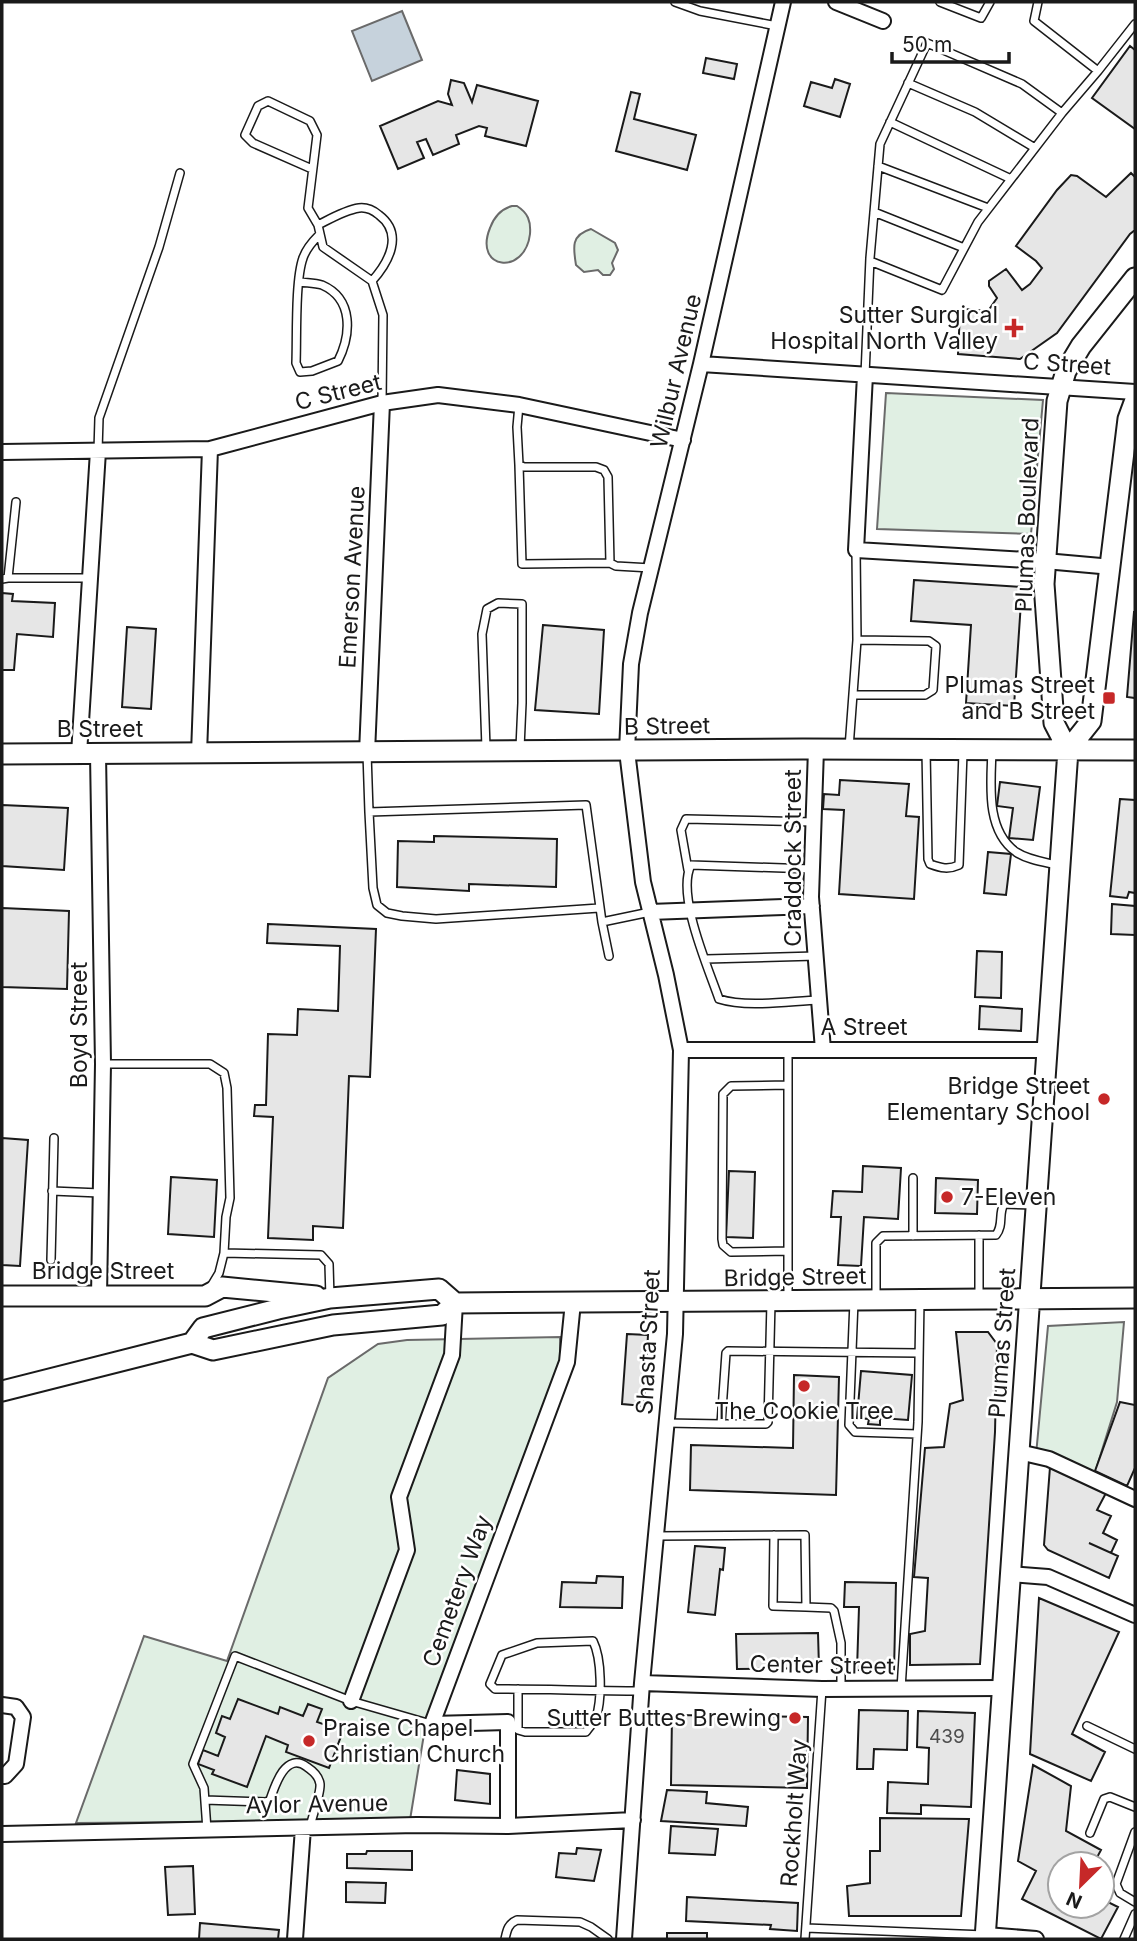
<svg xmlns="http://www.w3.org/2000/svg" width="1137" height="1941" font-family="Inter,sans-serif">
<style>
.green{fill:#e0efe3;stroke:#6a6a6a;stroke-width:2}
.water{fill:#c6d2dc;stroke:#6a6a6a;stroke-width:2}
.building{fill:#e6e6e6;stroke:#1a1a1a;stroke-width:2}
.lines{fill:none;stroke-linecap:round;stroke-linejoin:round}
.lane-casing{stroke:#1a1a1a;stroke-width:10}
.street-casing{stroke:#1a1a1a;stroke-width:18}
.secondary-casing{stroke:#1a1a1a;stroke-width:23}
.lane{stroke:#fff;stroke-width:7}
.street{stroke:#fff;stroke-width:14}
.secondary{stroke:#fff;stroke-width:19}
.poi-dot{fill:#c62828;stroke:#fff;stroke-width:2.5}
.labels{text-anchor:middle;dominant-baseline:central;stroke-width:5;stroke-linejoin:round;paint-order:stroke}
.number-label{font-size:19px;fill:#4d4d4d}
.poi-label{font-size:23px;fill:#1a1a1a;stroke:#fff;text-anchor:end}
.street-label{font-size:23px;fill:#1a1a1a;stroke:#fff}
</style>
<rect width="100%" height="100%" fill="#fff"/>
<!-- green -->
<path class="green" d="M512,206H517C528,213 531,221 530,234C525,276 473,270 490,228C494,217 501,209 512,206Z
M591,229L615,243L618,250L612,263L614,269L610,275H603L598,270L584,272L576,265C573,247 571,235 591,229Z
M886,393L1043,400L1031,534L877,529Z
M1124,1322L1117,1402L1093,1479L1036,1455L1048,1326Z
M560,1337V1360L424,1734L410,1820L76,1823L144,1636L227,1661L328,1378L378,1344L407,1340Z"/>
<!-- water -->
<path class="water" d="M402,11L422,60L372,81L352,31Z"/>
<!-- building -->
<path class="building" d="M1130,46L1135,50V129L1092,98Z
M706,58L737,64L734,79L703,73Z
M835,79L850,84L840,117L804,106L811,82L832,88Z
M451,80L464,83L472,102L477,85L538,101L526,146L485,136L487,128L479,126L456,135L459,144L433,155L426,139L417,142L424,158L398,169L380,126L438,101L452,105L448,94Z
M631,92L640,94L634,119L696,135L687,170L616,151Z
M1131,173L1135,177V230L1130,234L1057,333L1020,359L958,354L960,312L964,309L988,311L997,298L989,286V281L1006,269L1022,290L1030,284L1042,268L1036,261L1016,246L1057,190L1071,175L1077,176L1106,197Z
M914,580L1022,587L1014,706L966,703L971,625L911,621Z
M2,593L13,594L12,601L55,603L53,637L17,634L14,670H2Z
M1134,612H1135V698L1127,697Z
M543,625L604,630L599,714L535,710Z
M127,627L156,629L151,709L122,707Z
M840,780L909,784L906,816L919,817L914,899L839,894L844,810L823,809L824,794L839,795Z
M1000,782L1040,787L1033,840L1009,838L1013,808L997,806Z
M1120,799L1135,800V893L1129,892L1127,898L1110,896Z
M2,805L68,808L64,870L2,866Z
M434,836L557,839L556,887L469,884V891L397,887L398,841L434,842Z
M988,852L1011,854L1006,895L984,893Z
M1112,904L1135,906V935L1111,934Z
M2,908L69,911L67,989L2,987Z
M268,924L376,929L370,1077L349,1076L343,1228L313,1226V1240L268,1238L273,1117L254,1116L255,1105H266L268,1034L297,1035L298,1009L338,1011L340,946L267,943Z
M977,951L1002,952L1001,998L975,997Z
M980,1006L1022,1009L1021,1031L979,1029Z
M2,1138L28,1140L20,1266L2,1265Z
M863,1166L901,1168L898,1219L864,1217L861,1266L838,1265L841,1217H831L833,1191L862,1192Z
M729,1171L755,1172L753,1238L726,1237Z
M171,1177L217,1180L214,1237L168,1234Z
M936,1178L978,1180L977,1214L935,1213Z
M956,1332H988L997,1344L995,1432L980,1664L910,1665V1634L925,1631L928,1578L914,1577L925,1448L944,1447L950,1404L963,1400Z
M627,1334L648,1335L644,1406L622,1404Z
M861,1371L912,1375L908,1420L880,1418V1425L868,1424L869,1419L857,1418Z
M794,1375L839,1377L836,1495L690,1490L691,1445L793,1448Z
M1120,1402L1135,1405V1468L1127,1486L1095,1471Z
M1050,1467L1106,1493L1097,1510L1111,1516L1103,1533L1117,1540L1111,1553L1089,1543L1118,1556L1109,1578L1048,1550L1044,1545Z
M695,1546L725,1548L723,1570L720,1569L715,1615L688,1612Z
M597,1576L623,1577L622,1608L560,1607L562,1582L596,1583Z
M845,1582L896,1583L894,1671L857,1670L859,1607H844Z
M1039,1598L1119,1632L1072,1734L1105,1752L1091,1781L1030,1754Z
M818,1633L819,1668L737,1669L736,1634Z
M238,1699L278,1714L280,1707L303,1716L308,1704L322,1709L317,1722L343,1731L329,1768L286,1752L288,1745L266,1736L247,1787L212,1774L214,1770L198,1764L203,1750L218,1756L225,1737L216,1733L222,1716L230,1719Z
M859,1710L908,1711L907,1750L874,1749L873,1769H857Z
M918,1711L975,1713L971,1807L921,1805V1814L887,1813L888,1782L928,1784L929,1748L917,1747Z
M672,1715L808,1717L807,1788L671,1785Z
M1033,1765L1071,1786L1066,1831L1101,1850L1094,1863L1096,1864H1060V1906H1102V1899L1118,1907L1101,1939L1022,1899L1036,1871L1018,1861Z
M457,1770L490,1774V1804L455,1800Z
M667,1790L707,1792L706,1803L748,1807L746,1826L661,1821Z
M880,1818L969,1819L961,1916H849L847,1886L870,1883V1851H880Z
M671,1826L718,1829L715,1855L669,1853Z
M577,1848L601,1850L594,1881L556,1877L559,1853L576,1854Z
M367,1851H412V1870L347,1868V1854H366Z
M193,1866L195,1914L168,1915L165,1867Z
M346,1882L386,1883L385,1903L346,1902Z
M687,1897L798,1903L797,1931L770,1929L771,1925L686,1921Z
M200,1923L279,1930L278,1939H199Z
M667,1933H707V1939H667Z"/>
<g class="lines">
<!-- lane casing -->
<g class="lane-casing">
<path id="lane" d="M675,2L700,11L777,26
M940,2L981,18L990,2
M1098,71L1135,24
M908,83L975,112L1035,148
M890,122L1011,179
M878,166L988,208
M312,169L253,143L245,135L258,106L268,101L310,121L317,135L308,208L318,225L323,247L372,281L383,315L382,403
M874,212L964,248
M318,225C330,219 345,210 359,208C367,207 373,210 379,215C404,234 389,262 372,281
M870,261L942,290L978,222L1062,113
M300,282C307,283 315,283 322,285C354,299 351,335 338,361L312,371L300,372L296,363C297,338 295,280 303,258C306,249 312,242 319,235
M865,375L870,258L880,144L927,43L1022,84L1062,113L1098,71L1034,21L1038,2
M519,405L517,427L519,465L524,467H596L604,470L608,477L610,563L616,566L651,568
M98,451L99,418L159,247L180,173
M519,465L522,564L610,563
M8,578H90
M2,579L8,578L16,502
M853,695H925L933,690L936,646L929,641L857,640
M486,748L482,634L487,609L498,603L522,604V703L520,748
M849,748L857,640L856,550
M926,750L928,859L930,864C941,868 948,870 959,865L963,752
M992,750C991,783 985,830 1016,852C1028,860 1044,862 1057,865
M367,753L369,812L586,805L602,922L650,912
M369,812L373,888L377,905L387,913L402,916L436,919L599,908
M812,869L691,865C676,895 708,967 719,999C747,1008 790,1001 819,1000
M688,870L681,830L686,819L814,822
M602,922L609,956
M706,959L816,956
M103,1064H210L224,1073L227,1088L230,1198L226,1217L224,1253L219,1273L210,1288
M52,1191L100,1193
M979,1235V1297
M913,1236V1178
M788,1251L731,1252L723,1245L722,1239L723,1094L731,1086L788,1085
M224,1253L321,1255L329,1264L330,1298
M51,1260L54,1138
M788,1298V1050
M876,1298V1243L883,1236L996,1235C1004,1225 998,1214 1004,1204L1036,1205
M854,1301L849,1425L855,1432L917,1434
M771,1302L768,1422L766,1424H721L726,1353L728,1351C792,1352 855,1352 919,1353
M666,1423L721,1424
M774,1535L773,1606L806,1607
M656,1536L805,1535L806,1607L831,1608L834,1611L841,1643V1689
M518,1689V1730L525,1732H586C589,1727 594,1723 596,1718C602,1699 602,1659 593,1641L537,1643L502,1655L490,1684L495,1689C544,1689 592,1691 641,1691
M901,1689L918,1422L920,1300
M1087,1726L1135,1749
M205,1800L266,1802L270,1800C275,1785 286,1751 307,1767C313,1771 319,1776 320,1784C321,1793 312,1817 310,1827
M207,1830L204,1788L193,1764L235,1656L351,1701L431,1724
M1135,1832L1116,1884L1120,1893L1135,1902
M1090,1833L1104,1799L1110,1797L1135,1807
M806,1928L985,1935
M505,1939C507,1930 508,1924 517,1920L580,1922L591,1927L608,1939
M805,1939L822,1689
M1124,1939L1135,1914"/>
</g>
<!-- street casing -->
<g class="street-casing">
<path id="street" d="M836,2L883,21
M701,364L1135,392
M865,375L856,550L1045,561L1112,567
M2,452L210,449L382,403L438,395L519,405L683,440
M816,749L811,897L823,1050
M367,753L382,403
M79,754L98,451
M98,754L103,1064L99,1296
M199,754L210,449
M650,912L812,906
M681,1050H1048
M1019,1452L1049,1459L1135,1499
M1010,1574L1048,1577L1135,1615
M642,1683L822,1689L1001,1688
M351,1701L407,1550L399,1497L452,1355L455,1303
M2,1705L16,1707L23,1717L16,1764L5,1776H2
M508,1826V1722L432,1724L567,1362L573,1302
M2,1834L417,1825L508,1826L633,1820
M986,1935L1036,1939
M295,1939L303,1828
M624,1939L642,1683L675,1334L681,1050L666,975L643,882L627,751L631,664L640,613L701,364L783,2"/>
</g>
<!-- secondary casing -->
<g class="secondary-casing">
<path id="secondary" d="M1068,750L1054,723L1044,584L1057,401L1066,371L1081,346L1135,278
M1068,750L1091,721L1128,419L1135,400
M2,754L803,749L1135,750
M2,1296H205L222,1287L316,1296
M192,1343L203,1328L278,1309L330,1298L439,1289L455,1303L1135,1298
M2,1391L192,1343L213,1350L333,1325L442,1315L455,1303
M985,1939L1068,750"/>
</g>
<!-- lane -->
<use href="#lane" class="lane"/>
<!-- street -->
<use href="#street" class="street"/>
<!-- secondary -->
<use href="#secondary" class="secondary"/>
</g>
<!-- markers -->
<g class="poi-dot">
<path d="M1010.5 317.5h7v7h7v7h-7v7h-7v-7h-7v-7h7z"/>
<rect x="1102" y="691" width="14" height="14" rx="3.5"/>
<circle cx="1104" cy="1099" r="7"/>
<circle cx="947" cy="1197" r="7"/>
<circle cx="804" cy="1386" r="7"/>
<circle cx="795" cy="1718" r="7"/>
<circle cx="309" cy="1741" r="7"/>
</g>
<g class="labels">
<!-- number labels -->
<g class="number-label">
<text x="947" y="1736">439</text>
</g>
<!-- poi labels -->
<g class="poi-label">
<text x="998" y="315">Sutter Surgical<tspan x="998" dy="26">Hospital North Valley</tspan></text>
<text x="1095" y="685">Plumas Street<tspan x="1095" dy="26">and B Street</tspan></text>
<text x="1090" y="1086">Bridge Street<tspan x="1090" dy="26">Elementary School</tspan></text>
<text x="961" y="1197" text-anchor="start">7-Eleven</text>
<text x="804" y="1411" text-anchor="middle">The Cookie Tree</text>
<text x="781" y="1718">Sutter Buttes Brewing</text>
<text x="323" y="1728" text-anchor="start">Praise Chapel<tspan x="323" dy="26">Christian Church</tspan></text>
</g>
<!-- street labels -->
<g class="street-label">
<text transform="translate(1067 364) rotate(4)">C Street</text>
<text transform="translate(676 371) rotate(-77)">Wilbur Avenue</text>
<text transform="translate(338 392) rotate(-14)">C Street</text>
<text transform="translate(1027 515) rotate(-88)">Plumas Boulevard</text>
<text transform="translate(352 577) rotate(-87)">Emerson Avenue</text>
<text transform="translate(667 726) rotate(-1)">B Street</text>
<text x="100" y="729">B Street</text>
<text transform="translate(793 858) rotate(-90)">Craddock Street</text>
<text transform="translate(79 1025) rotate(-90)">Boyd Street</text>
<text x="864" y="1027">A Street</text>
<text x="103" y="1271">Bridge Street</text>
<text transform="translate(795 1277) rotate(-1)">Bridge Street</text>
<text transform="translate(648 1342) rotate(-87)">Shasta Street</text>
<text transform="translate(1002 1343) rotate(-86)">Plumas Street</text>
<text transform="translate(457 1591) rotate(-70)">Cemetery Way</text>
<text transform="translate(822 1665) rotate(1)">Center Street</text>
<text transform="translate(317 1804) rotate(-1)">Aylor Avenue</text>
<text transform="translate(794 1813) rotate(-86)">Rockholt Way</text>
</g>
</g>
<!-- border -->
<rect width="1137" height="1941" fill="none" stroke="#1a1a1a" stroke-width="7"/>
<!-- north arrow -->
<g transform="translate(1081 1885) rotate(204)"><circle r="33" fill="#ffffff" stroke="#a3a3a3" stroke-width="2"/>
<path d="M0-5L12 26L0 18L-12 26Z" fill="#c62828"/>
<text y="-10" font-size="19" font-weight="bold" text-anchor="middle" fill="#1a1a1a">N</text>
</g>
<!-- scale -->
<path d="M892 52v10h117v-10" fill="none" stroke="#1a1a1a" stroke-width="3.5"/>
<text x="902" y="52" font-size="21" fill="#1a1a1a" stroke="#ffffff" stroke-width="5" paint-order="stroke">50 m</text>
</svg>
